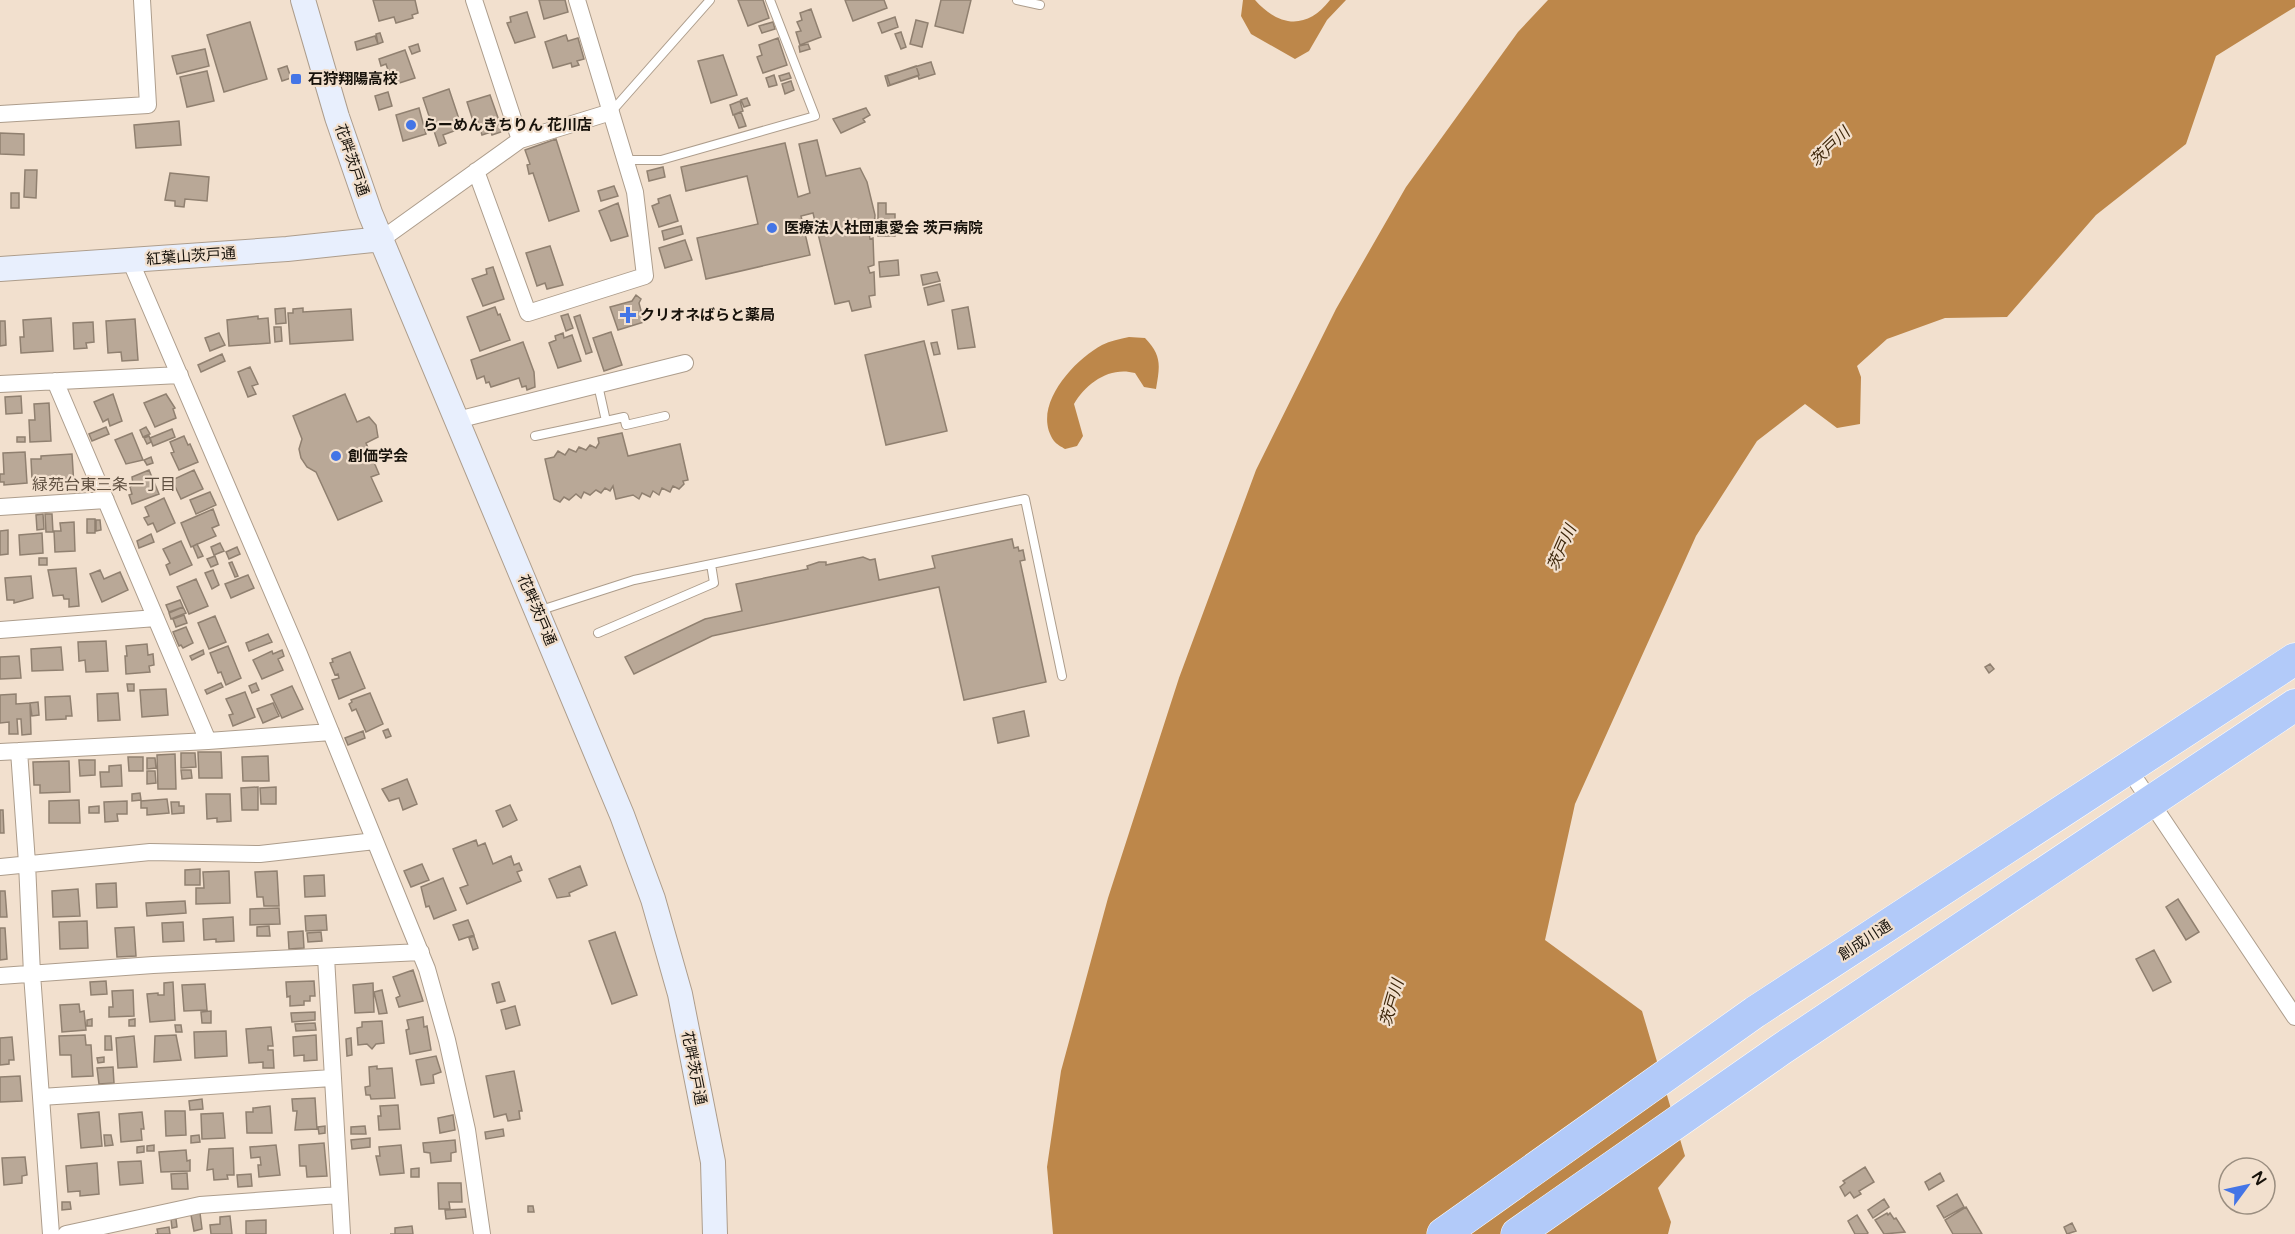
<svg xmlns="http://www.w3.org/2000/svg" width="2295" height="1234" font-family="'Varela Round','Noto Sans JP',sans-serif">
<style>
.water{fill:#bd874a}
.building{fill:#b9a897;stroke:#908070;stroke-width:1.5}
.lines{fill:none;stroke-linecap:round;stroke-linejoin:round}
.lane-casing{stroke:#ad9d8c;stroke-width:10}
.street-casing{stroke:#ad9d8c;stroke-width:18}
.secondary-casing{stroke:#ad9d8c;stroke-width:26}
.highway-casing{stroke:#fff;stroke-width:33}
.lane{stroke:#fff;stroke-width:8}
.street{stroke:#fff;stroke-width:16}
.secondary{stroke:#e8effd;stroke-width:24}
.highway{stroke:#b2caf9;stroke-width:32}
.poi-dot{fill:#4475e6;stroke:#f2e0ce;stroke-width:2}
.labels{text-anchor:middle;dominant-baseline:central;stroke-width:4.5;stroke-linejoin:round;paint-order:stroke}
.poi-label{font-size:15px;font-weight:bold;fill:#17120b;stroke:#f2e0ce;text-anchor:start}
.street-label{font-size:15px;fill:#17120b;stroke:#f2e0ce}
.water-label{font-size:16px;font-style:italic;fill:#3c2509;stroke:#f2e0ce}
.neighbourhood-label{font-size:16px;fill:#605142;stroke:#f2e0ce}
</style>
<rect width="100%" height="100%" fill="#f2e0ce"/>
<!-- water -->
<path class="water" d="M1243,0H1255C1279,27 1307,30 1330,0H1346L1327,20L1309,51L1295,59L1251,34L1241,16Z
M1548,0H2295V7L2216,56L2186,144L2096,215L2007,317L1945,318L1887,339L1857,366L1861,377L1860,424L1837,428L1805,404L1757,441L1696,536L1575,804L1545,940L1642,1011L1685,1156L1658,1188L1671,1222L1668,1234H1053L1047,1167L1061,1071L1108,898L1179,678L1256,470L1336,309L1406,187L1518,32Z
M1129,337L1145,338C1162,356 1160,365 1156,389L1144,387L1135,373C1110,366 1086,383 1074,404L1083,436L1077,446L1065,449C1062,447 1056,444 1054,441C1030,407 1074,360 1102,345C1110,341 1120,339 1129,337Z"/>
<!-- building -->
<path class="building" d="M373,0H415L418,13L412,15L413,18L396,23L394,17L379,21Z
M539,0H565L568,12L544,19Z
M738,0H763L769,18L748,26Z
M845,0H884L887,8L853,21Z
M941,0H971L963,33L935,26Z
M811,9L821,37L800,45L796,32L801,31L797,22L802,20L800,13Z
M527,12L535,37L515,43L507,23L511,22L510,17Z
M895,17L898,27L882,33L878,23Z
M916,20L928,23L922,47L910,44Z
M250,22L267,79L224,92L207,35Z
M773,22L775,29L762,33L759,26Z
M901,32L906,47L901,49L895,34Z
M380,33L383,42L378,44L376,34Z
M566,35L568,41L578,38L584,59L577,61L579,65L572,67L571,63L553,68L545,42Z
M375,36L378,44L357,50L355,42Z
M778,38L787,65L763,73L757,57L762,55L759,45Z
M418,44L420,51L412,54L409,47Z
M808,44L810,49L800,52L799,46Z
M205,49L209,66L177,74L172,56Z
M405,50L415,78L393,85L386,64L381,66L379,59Z
M723,55L737,95L711,103L698,61Z
M931,62L935,74L919,79L918,76L888,86L885,76Z
M287,66L291,78L282,81L278,69Z
M916,66L919,75L890,85L887,76Z
M207,71L214,101L187,107L180,77Z
M789,73L791,78L781,81L779,76Z
M774,75L777,85L769,87L766,78Z
M791,81L794,90L785,94L782,84Z
M449,89L462,128L443,135L446,143L439,146L423,98Z
M388,92L392,106L379,110L375,96Z
M490,95L502,129L501,132L492,135L491,132L482,135L478,122L474,124L467,102Z
M747,98L750,105L744,107L741,100Z
M740,101L743,111L733,115L730,105Z
M419,108L426,134L403,141L396,115Z
M866,108L870,115L863,119L865,122L841,133L833,119Z
M741,112L746,126L739,128L734,115Z
M179,121L181,145L136,148L134,125Z
M0,133L24,134V155L0,154Z
M556,139L579,211L549,221L533,173L529,174L527,165L530,164L525,150Z
M817,140L826,176L860,168L867,182L875,215L874,232L869,233L870,239L873,238L874,265L868,267L870,273L874,272L875,295L869,296L871,307L852,311L849,301L835,304L813,213L801,216L810,255L706,279L697,238L758,224L747,176L686,191L681,167L785,143L798,197L810,193L799,144Z
M663,167L665,177L649,181L647,171Z
M25,170H37L36,198L24,197Z
M170,173L209,177L207,201L185,199L184,207L175,206V201L165,200Z
M614,186L618,196L601,201L598,191Z
M11,193H19V208H11Z
M670,195L678,221L659,227L652,206L659,203L658,199Z
M618,203L628,236L611,241L599,211Z
M878,203H886V214H895V236H878Z
M681,226L683,234L664,240L662,231Z
M685,240L692,260L665,268L659,248Z
M550,246L563,285L547,289L545,283L537,286L526,253Z
M898,260L899,275L880,277L879,262Z
M493,267L504,299L483,306L472,279L487,274L486,269Z
M937,272L940,281L923,285L921,275Z
M940,284L944,301L928,305L924,288Z
M636,295L641,299L639,303L644,322L618,330L610,307L632,301Z
M495,307L498,315L500,314L510,340L480,351L467,317Z
M968,307L975,347L958,349L952,310Z
M285,308L286,323L276,324L275,309Z
M303,308V312L351,309L353,340L290,344L288,313H293V309Z
M568,314L573,328L566,331L561,316Z
M580,315L592,352L586,354L574,317Z
M258,316V319L268,318L270,343L229,346L227,320Z
M51,318L53,351L21,353L20,337H24L23,320Z
M135,319L138,360L122,361L121,352L108,353L106,321Z
M0,321H5L6,345L0,346Z
M93,322L94,342L86,343L87,348L74,349L73,323Z
M274,327H281L282,341L275,342Z
M611,332L622,365L604,371L593,338Z
M219,333L225,345L210,351L205,338Z
M563,333L564,338L572,335L581,361L558,368L549,343L556,340L555,336Z
M924,341L947,431L886,445L865,355Z
M523,342L534,372L535,387L527,390L526,386L522,387L519,378L491,387L489,382L486,383L484,376L477,379L471,360Z
M937,342L940,354L934,355L931,343Z
M222,354L225,361L201,372L198,365Z
M250,367L258,384L252,386L256,394L248,397L238,372Z
M113,394L122,421L110,426L108,419L103,422L94,402Z
M166,394L175,408L173,409L176,418L155,427L144,403Z
M345,394L357,422L369,417L376,425L378,437L366,443L379,474L371,477L382,501L338,520L316,472L307,467L301,458L299,449L302,439L293,416Z
M21,396L22,413L6,414L5,397Z
M49,403L51,441L30,442L29,420H35L34,404Z
M106,427L109,434L92,441L89,434Z
M146,427L150,434L143,437L140,430Z
M172,429L175,437L153,446L150,438Z
M132,433L143,460L126,464L115,440Z
M622,433L628,456L680,444L688,480L683,481L684,484L679,489L673,486L670,492L662,488L659,495L653,491L650,497L642,493L639,499L633,495L616,499L613,486L610,491L605,488L601,493L596,490L590,495L584,492L581,498L576,494L569,500L564,497L560,502L554,499L545,459L554,457L558,451L565,455L569,449L576,452L579,447L586,450L590,445L596,448L599,443L598,438Z
M149,436L151,442L147,444L144,438Z
M184,436L188,445L190,444L198,462L179,470L171,453L174,452L170,442Z
M17,437H25V442H17Z
M25,452L27,483L4,485V482H0V474H4L3,453Z
M72,454L74,486L52,488L51,478L32,479L31,459H41V456Z
M151,457L153,463L147,465L144,460Z
M149,470L159,494L132,504L129,495L132,494L130,487L133,485L132,477Z
M194,470L203,489L181,499L172,480Z
M210,492L216,505L196,514L190,500Z
M164,498L175,523L157,532L153,523L148,525L144,518L149,516L145,507Z
M213,509L219,525L212,528L216,536L191,547L181,523Z
M43,514L44,529L37,530L36,515Z
M45,514H52L53,532H46Z
M87,519H95V533H87Z
M96,520H100L101,530L96,531Z
M74,522L75,551L55,552L54,531H61L60,523Z
M8,530V554L0,555V531Z
M42,533L43,553L20,555L19,535Z
M151,534L154,542L139,548L137,541Z
M1012,539L1014,548L1018,547L1019,551L1023,550L1025,560L1020,561L1046,682L964,700L939,587L712,636L634,674L625,657L705,619L742,611L736,584L808,569L807,566L819,562H826V565L863,557L870,560L875,559L879,580L935,568L932,556Z
M181,541L192,565L170,575L166,565L170,563L163,549Z
M220,543L224,551L214,555L211,547Z
M197,544L203,556L198,558L193,546Z
M237,547L240,554L229,559L226,552Z
M215,556L218,564L211,567L207,559Z
M39,558H47V565H39Z
M232,562L238,576L235,577L229,563Z
M76,568L79,606L69,607V599H64L63,595L53,596L48,570Z
M100,570L104,579L120,572L128,590L102,602L90,574Z
M213,570L219,585L212,589L205,573Z
M248,575L254,588L231,598L225,584Z
M31,576L33,598L14,603V600H7L5,578Z
M196,579L208,606L189,614L177,587Z
M180,600L183,607L169,612L166,605Z
M183,607L186,613L171,619L169,613Z
M184,615L187,623L176,627L173,619Z
M215,616L226,642L209,649L198,623Z
M186,627L193,643L183,648L181,645L179,646L173,632Z
M268,634L272,642L249,651L246,643Z
M106,641L108,671L86,672L85,660L79,661L78,642Z
M147,644L148,655L153,654L154,665L149,666L150,672L126,674L125,656H127L126,646Z
M228,646L241,678L226,685L221,672L218,673L210,653Z
M61,647L63,670L32,671L31,649Z
M203,650L204,654L192,660L190,656Z
M282,650L284,656L278,659L283,670L262,679L253,660L272,651L273,654Z
M350,652L365,688L339,699L332,680L339,678L338,674L335,675L330,663L333,662L332,659Z
M19,656L21,678L0,679V657Z
M1990,664L1994,669L1989,673L1985,667Z
M221,683L223,687L207,694L205,690Z
M256,683L259,690L252,693L249,686Z
M127,684H134V691H128Z
M292,686L303,709L282,718L271,695Z
M166,689L168,715L142,717L140,690Z
M245,692L255,717L233,726L229,715L233,714L226,699Z
M118,693L120,720L98,721L97,694Z
M370,693L383,724L366,732L356,709L352,711L349,704L352,702L351,700Z
M16,694V704L30,703L31,734L22,735L21,719H17L18,734H9V722L0,723V695Z
M70,696L72,716H66V719L46,720L45,697Z
M38,702L39,715L32,716L30,703Z
M273,703L279,716L263,723L257,709Z
M1024,711L1029,736L998,743L993,718Z
M388,729L391,736L386,738L383,731Z
M363,731L365,738L348,745L345,738Z
M198,752H221L222,778H199Z
M181,753H195L196,767L181,768Z
M175,754L176,789H158L157,755Z
M268,756L269,781H243L242,757Z
M128,757H143V771H129Z
M147,758H155L156,768L147,769Z
M79,760H95V775L80,776Z
M69,761L70,792L40,793V785H34L33,762Z
M121,765L122,786L101,787L100,772H109V766Z
M181,770H191L192,778L182,779Z
M147,771H155L156,783L147,784Z
M407,779L417,804L403,810L399,798L389,801L382,789Z
M258,787V810H242L241,788Z
M276,787V804H261L260,788Z
M140,793L141,800L132,801V794Z
M206,794H230L231,821L217,822V818L207,819Z
M167,799L169,813L147,815V808H141V801Z
M79,800L80,823H49V801Z
M127,801V814H117L118,821L105,822L104,802Z
M171,802H179V806H184V813L172,814Z
M510,805L517,820L503,827L496,811Z
M99,806V813H89V807Z
M0,810H3L4,833H0Z
M476,840L478,846L485,843L493,864L511,856L514,865L519,863L522,870L517,872L521,881L467,904L460,888L468,885L453,849Z
M422,864L429,880L411,887L404,871Z
M580,866L587,885L569,893L570,896L557,898L549,879Z
M200,869V885H185V870Z
M229,871L230,903L196,904V888H204L203,872Z
M277,871L279,906H264L263,897H257L255,872Z
M324,875L325,896L305,897L304,876Z
M443,878L456,910L434,919L429,906L426,907L421,887Z
M116,883L117,907L97,908L96,884Z
M78,889L80,916L53,917L52,891Z
M0,891H5L7,917H0Z
M2178,899L2199,932L2186,940L2166,907Z
M185,901L186,913L147,916L146,903Z
M279,908L280,924L250,925V909Z
M326,915L327,930L306,931L305,916Z
M233,917L234,941L216,942V939L204,940L203,919Z
M468,920L474,935L459,940L453,925Z
M87,921L88,948L60,949L59,922Z
M183,922L184,941L163,942L162,923Z
M269,926L270,936H257V927Z
M134,927L136,956L117,957L115,928Z
M0,928H5L7,959L0,960Z
M303,931L304,948L289,949L288,932Z
M321,932L322,941L308,942L307,933Z
M615,932L637,995L612,1004L589,941Z
M474,936L478,948L473,950L469,938Z
M2154,950L2171,982L2153,991L2136,959Z
M413,970L423,1001L399,1007L396,998L400,996L393,977Z
M106,981L107,994L91,995L90,982Z
M314,981L315,996H310V1001H304V1005L290,1006V996L287,997L286,982Z
M173,982L175,1020L150,1022L147,994L158,993V995H164V983Z
M499,982L505,1001L497,1003L492,984Z
M373,983L374,1012L355,1013L353,985Z
M205,984L207,1010L184,1011L182,985Z
M133,990L134,1016L109,1017V1007H113L112,991Z
M382,990L387,1013L379,1014L374,992Z
M79,1004L80,1012L84,1011L86,1030L62,1032L60,1005Z
M515,1006L520,1025L506,1029L501,1010Z
M211,1011V1023H202L201,1012Z
M315,1012V1020L292,1022L291,1013Z
M423,1017L424,1027L427,1026L431,1050L410,1054L406,1030L409,1029L407,1020Z
M92,1019V1026H87V1020Z
M135,1019V1026H129V1020Z
M382,1021L384,1043L376,1044L372,1049L367,1044L358,1045L357,1028L362,1027V1022Z
M315,1023L316,1030L296,1031L295,1024Z
M175,1025H181L182,1032H176Z
M271,1027L273,1046H268V1050H273L274,1068H263V1062L249,1063L246,1029Z
M226,1031L227,1056L195,1058L194,1032Z
M85,1035L86,1045H91L93,1076L72,1077L71,1055H60L59,1036Z
M176,1035L181,1060L154,1062L155,1036Z
M316,1035L317,1060L304,1061V1055L294,1056L293,1037Z
M105,1036H111L112,1050H105Z
M134,1036L137,1067L118,1068L116,1038Z
M12,1037L14,1060H9V1064L0,1065V1038Z
M351,1038L352,1055L347,1056L346,1039Z
M436,1056L441,1072L433,1075L434,1083L421,1085L416,1060Z
M104,1057V1062L98,1063L97,1058Z
M377,1066V1069L392,1068L395,1098L371,1099L370,1095H366L365,1087L370,1086L369,1067Z
M113,1067L114,1083L99,1084L97,1068Z
M514,1071L522,1111H519L520,1119L508,1121L506,1114L494,1117L486,1076Z
M20,1076L22,1101L0,1102V1077Z
M315,1098L317,1129L295,1130L297,1111H293L292,1099Z
M202,1099L203,1109L190,1110L189,1101Z
M398,1105L400,1129L379,1130L378,1116H381L380,1106Z
M270,1106L272,1133H247L246,1112H253V1108Z
M165,1111H185L186,1135L166,1136Z
M99,1112L102,1146L81,1148L78,1114Z
M142,1112L144,1129H141L142,1140L121,1142L119,1114Z
M223,1113L225,1138L202,1139L201,1114Z
M453,1115L455,1130L440,1133L438,1118Z
M325,1126V1133L319,1134L318,1127Z
M365,1126L366,1134H351V1127Z
M503,1129L504,1136L486,1139L485,1132Z
M104,1135H111L113,1145L105,1146Z
M199,1135L200,1142L191,1143V1136Z
M370,1138V1147L352,1149L351,1140Z
M455,1140L456,1152L451,1153V1161L431,1163L430,1153L424,1152L423,1143Z
M324,1143L327,1176L307,1177L306,1166H300L299,1145Z
M154,1145V1151H147V1146Z
M276,1145L280,1175L259,1177L258,1165H261L260,1157L251,1158L250,1147Z
M401,1145L404,1173L380,1175L376,1156H380L379,1147Z
M144,1146V1152L137,1153V1147Z
M233,1148L234,1175H227L228,1179L214,1180L213,1169L207,1170L209,1149Z
M186,1150L187,1161L190,1160V1171L161,1172L159,1152Z
M25,1157L27,1175L22,1176V1183L4,1185L2,1158Z
M141,1161L143,1183L120,1185L118,1162Z
M97,1163L99,1194L80,1196V1191L68,1192L66,1166Z
M1865,1167L1874,1182L1859,1191L1861,1194L1854,1198L1850,1192L1845,1196L1840,1187L1845,1183L1843,1181Z
M419,1168V1177H411V1169Z
M187,1173L188,1189H172L171,1174Z
M1940,1173L1944,1181L1929,1190L1925,1182Z
M251,1174L252,1186L238,1187L237,1175Z
M438,1183H461L462,1202H449L450,1209H439Z
M1957,1194L1964,1207L1944,1218L1937,1206Z
M1884,1199L1889,1207L1873,1218L1868,1210Z
M62,1202H70L71,1209L62,1210Z
M528,1206H533L534,1212H528Z
M1966,1207L1982,1234H1953L1945,1220Z
M465,1209L466,1217L446,1219L445,1210Z
M200,1213L202,1229L194,1231L191,1215Z
M1887,1213L1888,1215L1890,1213L1894,1219L1896,1218L1905,1232L1884,1234L1875,1220Z
M1857,1215L1868,1233L1867,1234H1855L1848,1221Z
M230,1216L232,1234H211L210,1225L220,1224V1217Z
M171,1219H176L177,1227L172,1228Z
M266,1220V1234H246V1221Z
M2072,1223L2076,1231L2067,1234L2064,1227Z
M412,1226L413,1234H390H395V1228Z
M169,1227L170,1234H155H158L157,1229Z"/>
<g class="lines">
<!-- lane casing -->
<g class="lane-casing">
<path id="lane" d="M1017,0L1040,5
M612,111L710,0
M626,160H661L815,116L770,0
M606,421L624,417L626,425L665,416
M535,436L606,421L598,385
M538,611L634,580L1025,499L1062,676
M598,633L714,583L711,564"/>
</g>
<!-- street casing -->
<g class="street-casing">
<path id="street" d="M474,0L520,140
M0,114L148,105L142,0
M476,171L528,313L645,276L635,192L577,0
M382,239L520,140L611,112
M130,260L299,654L427,969L447,1040L467,1130L482,1234
M55,381L208,741
M0,384L180,375
M457,420L685,363
M0,507L106,500
M0,630L156,618
M19,751L27,863L32,974L51,1234
M0,752L208,741L331,732
M2128,768L2295,1017
M0,867L150,852L260,854L375,841
M326,957L342,1234
M0,976L153,965L421,952
M41,1097L332,1078
M66,1234L200,1205L339,1195"/>
</g>
<!-- secondary casing -->
<g class="secondary-casing">
<path id="secondary" d="M303,0L337,117L370,213L622,815L653,899L680,994L713,1162L715,1234
M0,269L287,249L382,239"/>
</g>
<!-- highway casing -->
<g class="highway-casing">
<path id="highway" d="M1443,1234L1755,1012L2295,659
M1517,1234L1780,1050L2295,705"/>
</g>
<!-- lane -->
<use href="#lane" class="lane"/>
<!-- street -->
<use href="#street" class="street"/>
<!-- secondary -->
<use href="#secondary" class="secondary"/>
<!-- highway -->
<use href="#highway" class="highway"/>
</g>
<!-- markers -->
<g class="poi-dot">
<rect x="290" y="73" width="12" height="12" rx="3"/>
<circle cx="411" cy="125" r="6"/>
<circle cx="772" cy="228" r="6"/>
<path d="M625 306h6v6h6v6h-6v6h-6v-6h-6v-6h6z"/>
<circle cx="336" cy="456" r="6"/>
</g>
<g class="labels">
<!-- poi labels -->
<g class="poi-label">
<text x="308" y="79">石狩翔陽高校</text>
<text x="423" y="125">らーめんきちりん 花川店</text>
<text x="784" y="228">医療法人社団恵愛会 茨戸病院</text>
<text x="640" y="315">クリオネばらと薬局</text>
<text x="348" y="456">創価学会</text>
</g>
<!-- street labels -->
<g class="street-label">
<text transform="translate(352 160) rotate(71)">花畔茨戸通</text>
<text transform="translate(191 256) rotate(-4)">紅葉山茨戸通</text>
<text transform="translate(537 610) rotate(67)">花畔茨戸通</text>
<text transform="translate(1865 940) rotate(-33)">創成川通</text>
<text transform="translate(694 1068) rotate(79)">花畔茨戸通</text>
</g>
<!-- water labels -->
<g class="water-label">
<text transform="translate(1830 147) rotate(-44)">茨戸川</text>
<text transform="translate(1562 548) rotate(-66)">茨戸川</text>
<text transform="translate(1392 1003) rotate(-74)">茨戸川</text>
</g>
<!-- neighbourhood labels -->
<g class="neighbourhood-label">
<text x="104" y="485">緑苑台東三条一丁目</text>
</g>
</g>
<!-- north arrow -->
<g transform="translate(2247 1186) rotate(57)"><circle r="28" fill="#f2e0ce" stroke="#9a8e80" stroke-width="1.5"/>
<path d="M0-4.5L10 22L0 15L-10 22Z" fill="#4475e6"/>
<text y="-9" font-size="16" font-weight="bold" text-anchor="middle" fill="#17120b">N</text>
</g>
</svg>
